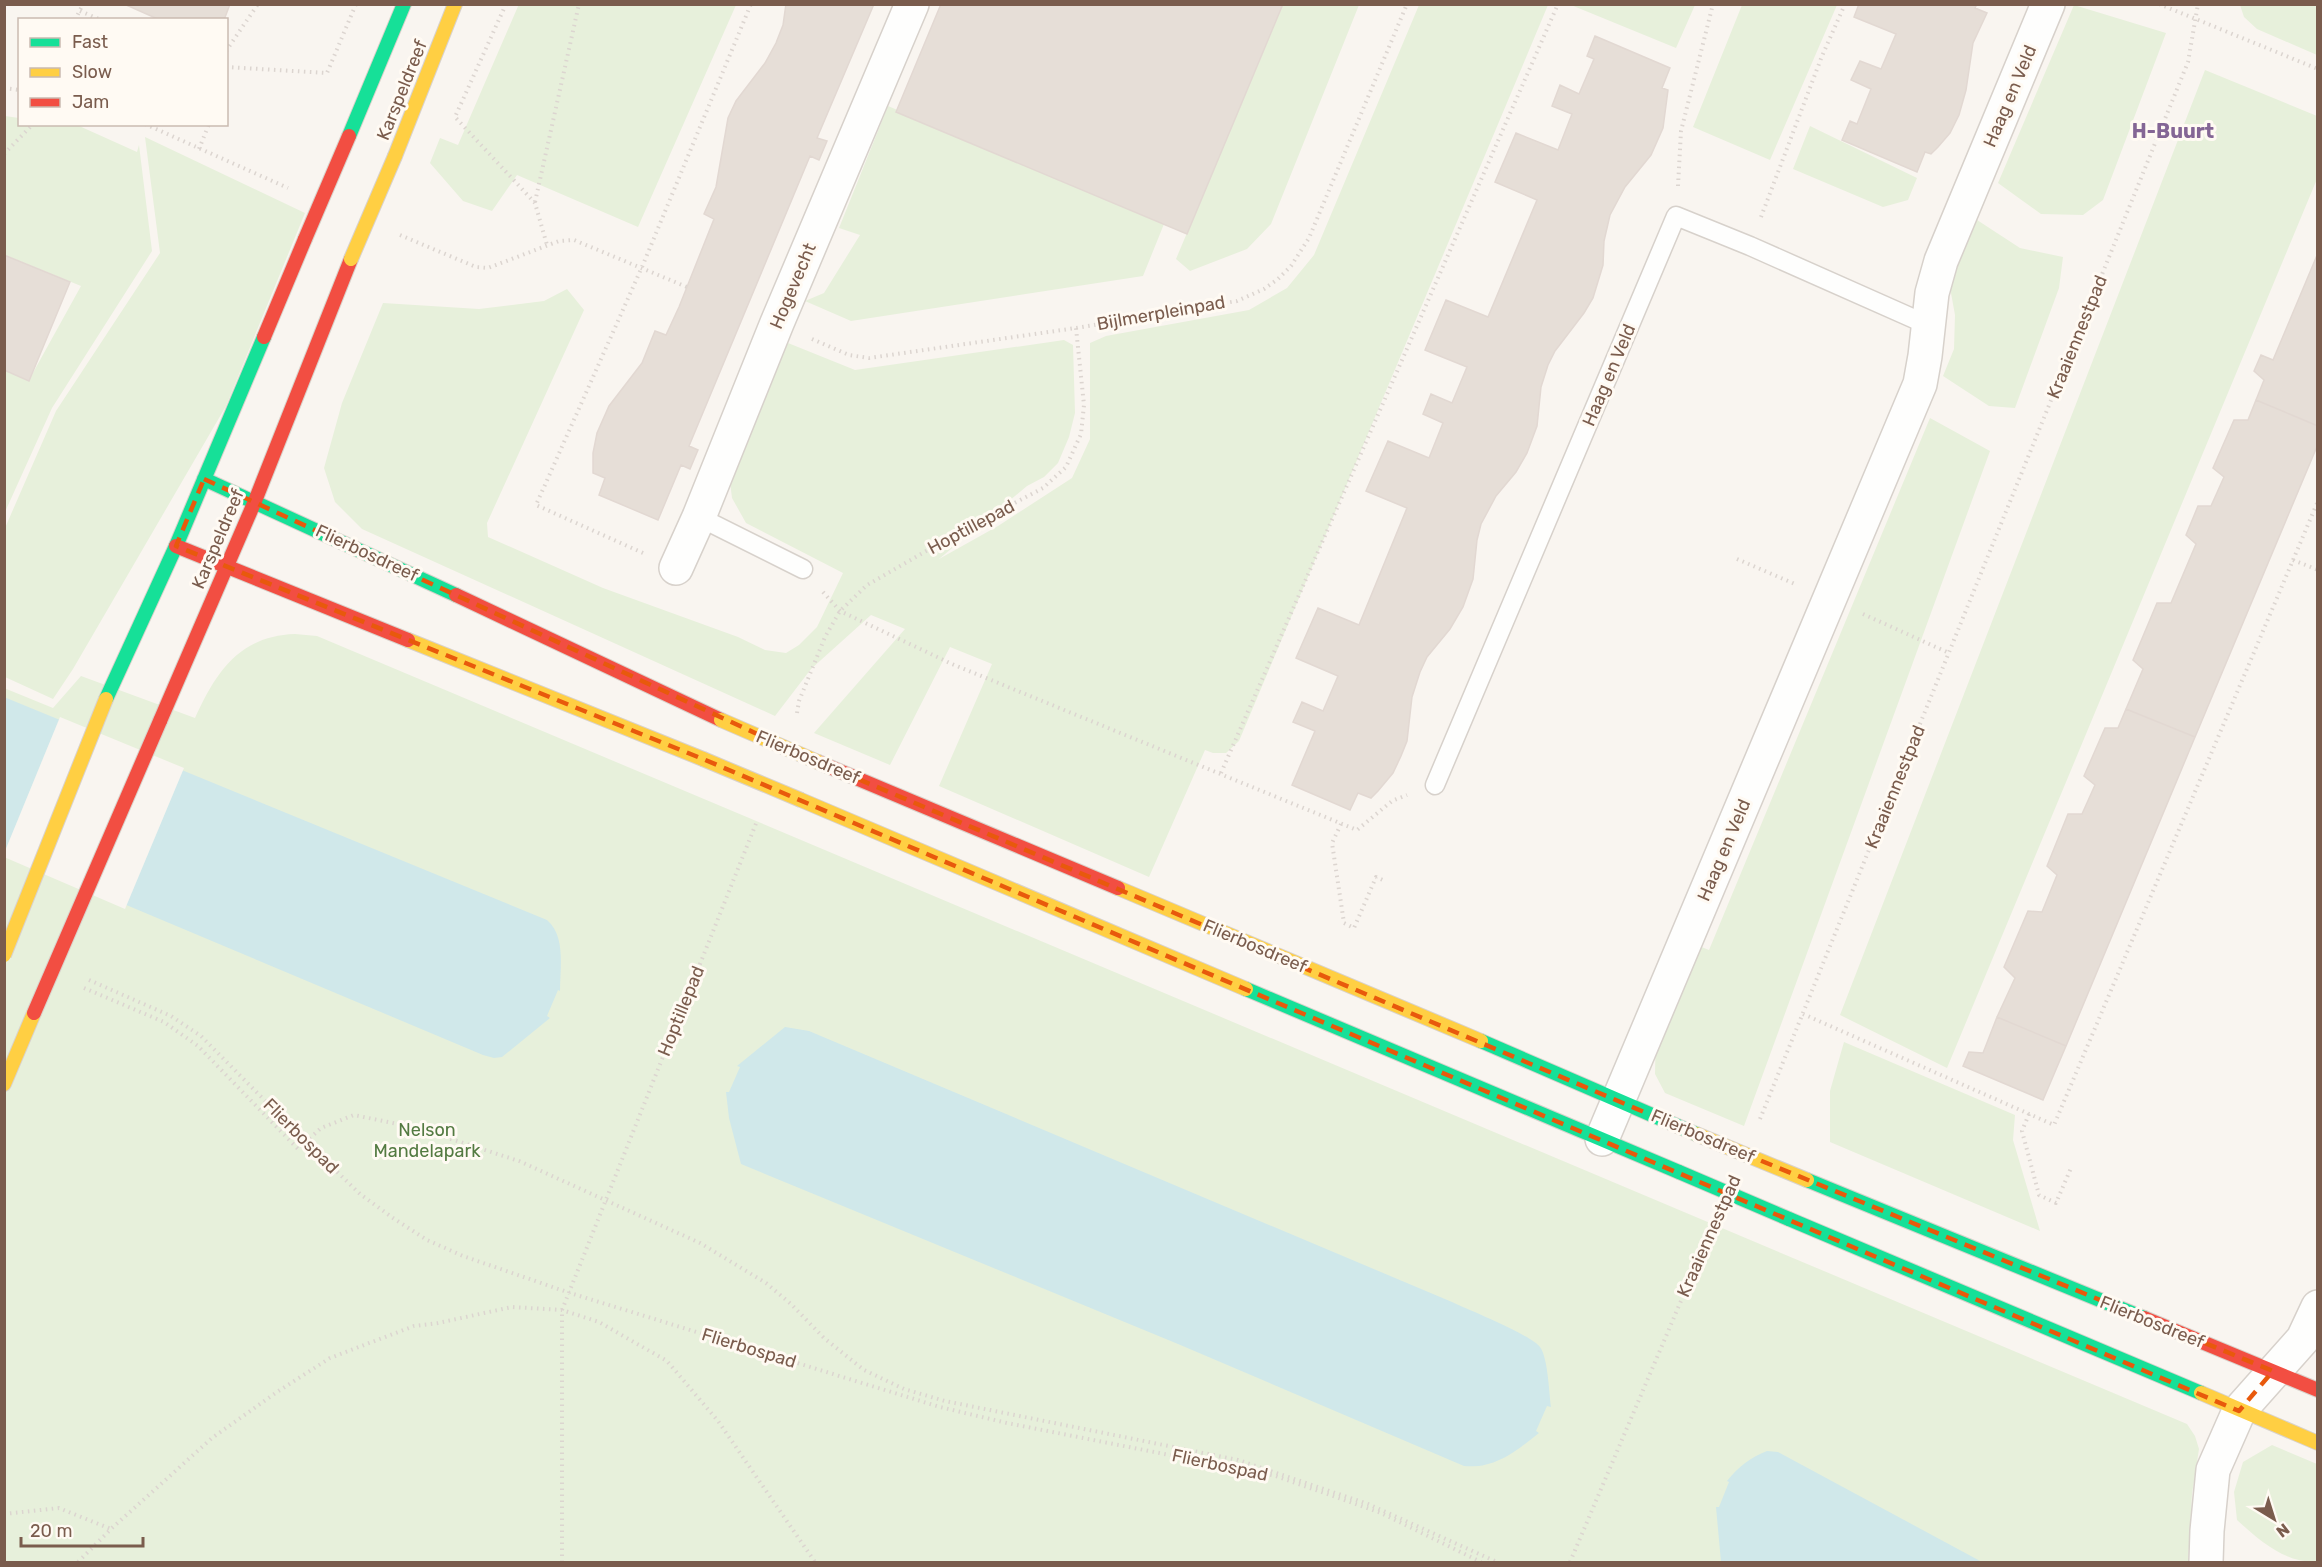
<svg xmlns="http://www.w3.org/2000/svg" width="2322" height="1567" font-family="Rubik,sans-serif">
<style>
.green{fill:#e7f0db}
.water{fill:#d0e8ea}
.pier{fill:#f9f5f0}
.building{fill:#e6ded7;stroke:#e2d8d2;stroke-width:1.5}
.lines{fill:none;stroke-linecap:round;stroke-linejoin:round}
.lane-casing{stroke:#d7d1cb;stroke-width:21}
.street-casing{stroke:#d7d1cb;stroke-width:36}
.fast-casing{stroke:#d9d2cb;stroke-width:16}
.slow-casing{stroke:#d9d2cb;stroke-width:16}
.jam-casing{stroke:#d9d2cb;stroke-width:16}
.path{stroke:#dcd5d0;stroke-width:4;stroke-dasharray:1.5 4.5;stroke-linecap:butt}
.lane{stroke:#fefefd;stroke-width:18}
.street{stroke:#fefefd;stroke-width:33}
.fast{stroke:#16e098;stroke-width:14}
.slow{stroke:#ffcf43;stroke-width:14}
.jam{stroke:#f24e42;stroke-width:14}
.fast-bridge-casing{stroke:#d9d2cb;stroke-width:16;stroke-linecap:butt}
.slow-bridge-casing{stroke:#d9d2cb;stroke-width:16;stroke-linecap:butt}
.jam-bridge-casing{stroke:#d9d2cb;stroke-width:16;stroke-linecap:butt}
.fast-bridge{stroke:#16e098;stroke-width:14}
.slow-bridge{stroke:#ffcf43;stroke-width:14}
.jam-bridge{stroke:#f24e42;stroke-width:14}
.marked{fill:none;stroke:#e8590c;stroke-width:4.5;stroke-dasharray:12 8;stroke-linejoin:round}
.labels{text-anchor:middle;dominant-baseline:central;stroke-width:6;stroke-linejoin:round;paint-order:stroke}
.street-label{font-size:18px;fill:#7a5c4d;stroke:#fffaf3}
.park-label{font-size:18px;fill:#537a41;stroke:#fffaf3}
.neighbourhood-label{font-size:20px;font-weight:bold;fill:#846695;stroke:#fffaf3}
</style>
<rect width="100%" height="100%" fill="#f9f5f0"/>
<!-- green -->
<path class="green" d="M519,4L736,5L638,227L517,175L492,211L463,201L430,163L440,138L458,145Z
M1283,5H1359L1271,224L1247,249L1190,271L1176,259Z
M1419,5H1548L1239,741L1226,753H1213L1205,750L1149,877L939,786L992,664L950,647L890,765L814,733L905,629L871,615L811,669L775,716L362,529L335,502L324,468L342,403L383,303L479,309L544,301L567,289L584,310L487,523L488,537L603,588L738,637L765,650L786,653L799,645L817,627L843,573L746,523L732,498L730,482L788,343L855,370L1064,340L1073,345L1075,413L1069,437L1058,463L1044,477L1027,486L939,559L998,526L1072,478L1090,439V343L1106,336L1249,310L1287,288L1314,255Z
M1571,5L1695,4V5L1676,48Z
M1742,5H1837L1770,160L1693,127Z
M2074,5L2166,33L2103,200L2083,215L2041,214L1998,183Z
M2240,5H2317V55L2257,29L2244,17Z
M2205,70L2317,116V179L1947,1068L1840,1015Z
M888,106L1164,224L1143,276L851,321L805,301L824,293L860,235L839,228Z
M5,116L19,118L20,124L77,125L137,152L139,145L152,251L52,408L5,512V370L29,380L81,286L5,255Z
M1810,126L1917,178L1908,200L1883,207L1793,169Z
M145,137L305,213L226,406L73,669L53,699L5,677V528L56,411L160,253Z
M1974,218L2020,248L2063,257L2059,288L2015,408L1989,406L1943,376L1954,349L1955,315L1949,282Z
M1930,418L1990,451L1744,1126L1665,1093L1655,1074L1656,1023L1679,938L1709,950Z
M295,634L317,636L2187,1424L2195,1436L2199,1449L2192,1494L2188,1562H5L4,688L53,708L81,676L195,718C216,672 239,636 295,634Z
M1844,1042L2015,1115L2013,1140L2040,1231L1830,1142V1091Z
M2272,1445L2317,1464V1562C2285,1563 2260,1541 2237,1520L2234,1492L2243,1462Z"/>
<!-- water -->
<path class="water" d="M4,697L547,920C566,936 560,968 560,991L558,990L547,1016L550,1018L502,1057L494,1058L483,1055L5,854Z
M785,1027L809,1031L1452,1302C1469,1310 1531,1335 1540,1347C1548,1358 1549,1392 1551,1407L1547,1406L1536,1431L1539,1433C1516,1451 1495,1469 1464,1466L1178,1344L741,1164L729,1118L726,1092H729L740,1067L737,1066Z
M1767,1451L1778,1452L1982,1562H1721L1716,1507H1719L1729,1482L1727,1481C1738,1467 1751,1457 1767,1451Z"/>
<!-- pier -->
<path class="pier" d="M60,717L184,768L125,909L4,857L5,851Z"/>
<!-- building -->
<path class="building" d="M124,4H230L224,20H160Z
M786,4H874L817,138L827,141L819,160L810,156L689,446L698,450L690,469L681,465L658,520L599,495L605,478L593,473V453L597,433L609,406L642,363L655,331L666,335L679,307L714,219L704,214L716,187L728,118L736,101L765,63L776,43L783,25Z
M941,4H1283L1187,234L896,112Z
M1859,4H1977L1975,8L1987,13L1973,43L1966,90L1959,115L1950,133L1938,147L1931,154L1925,152L1917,172L1842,140L1850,121L1857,124L1871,89L1851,80L1860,61L1881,69L1896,34L1854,17Z
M1595,36L1670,68L1662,88L1668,90L1663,128L1651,155L1625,187L1610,215L1604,241L1603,265L1593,298L1584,313L1555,351L1548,365L1541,387L1537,426L1527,453L1516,472L1496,496L1481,524L1477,540L1473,579L1463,607L1450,629L1427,657L1420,672L1412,697L1407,741L1401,756L1393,773L1378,791L1371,798L1358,793L1350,810L1292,785L1315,731L1293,722L1302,702L1323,711L1338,676L1296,658L1318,608L1359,625L1407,508L1366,491L1388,441L1429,458L1443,423L1423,414L1431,394L1452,403L1467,367L1425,350L1446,300L1488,317L1537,200L1495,182L1516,133L1558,150L1572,114L1552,106L1560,85L1579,94L1594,59L1587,56Z
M2318,253V426L2256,400L2264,380L2254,371L2261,355L2273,360Z
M4,255L70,282L29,381L4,370Z
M2256,400L2318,426V444L2195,737L2126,709L2143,669L2133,660L2157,603H2171L2196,544L2186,535L2198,506H2211L2224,477L2213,468L2234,420H2248Z
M2126,709L2195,737L2066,1046L1997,1017L2015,978L2004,967L2028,911L2042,912L2057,875L2047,866L2068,814H2082L2095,785L2084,776L2105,728H2118Z
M1997,1017L2066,1046L2043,1100L1963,1066L1969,1052L1983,1053Z"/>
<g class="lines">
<!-- lane casing -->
<g class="lane-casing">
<path id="lane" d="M699,517L803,569
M1435,785L1676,216L1750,246L1928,325"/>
</g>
<!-- street casing -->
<g class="street-casing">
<path id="street" d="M676,568L699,517L777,323L912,4
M1602,1139L1920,384L1925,356L1932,293L1941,261L2048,4
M2206,1562L2207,1531L2213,1470L2239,1411L2303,1339L2318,1307"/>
</g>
<!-- fast casing -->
<g class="fast-casing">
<path id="fast" d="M349,136L404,4
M204,479L456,595
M106,699L176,546L264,337
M1246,989L1679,1172
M1481,1041L1696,1134
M1807,1180L2144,1318
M1789,1219L2201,1393"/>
</g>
<!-- slow casing -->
<g class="slow-casing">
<path id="slow" d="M395,156L455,4
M408,640L703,759
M801,800L1246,989
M1118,888L1481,1041
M4,1084L34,1013
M2201,1393L2318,1443"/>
</g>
<!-- jam casing -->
<g class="jam-casing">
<path id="jam" d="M264,337L305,239
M176,546L408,640
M456,595L721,720
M160,721L255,501L351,259
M818,762L1118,888
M2144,1318L2318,1390"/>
</g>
<!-- path -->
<path class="path" d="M506,4L455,117L535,203L547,245
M2159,4L2318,69
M80,11L101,20
M75,20L83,4
M226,51L258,4
M226,67L327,73L356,4
M4,88L20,90
M145,124L288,188
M199,149L209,124
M4,154L33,124
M1678,186L1681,131L1713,4
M535,202L579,4
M1761,217L1822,56L1845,4
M400,235L476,267L488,268L559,241L574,240L687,287
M812,339L849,355L869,358L1076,328L1237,301L1264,289L1278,279L1291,266L1309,238L1407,4
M643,553L536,505L642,267L751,4
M1737,559L1795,584
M2293,560L2318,570
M823,592L840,611L952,664L1357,830L1392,801L1407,795
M1863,614L1949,653
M797,713L799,701L825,637L840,611L867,585L956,534L1043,488L1066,467L1081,434L1084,405L1076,328
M1221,773L1558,4
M1341,824L1332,843L1344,923L1354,928L1376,877L1385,881
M89,980L171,1016L201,1036L299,1135L360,1194L393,1218L427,1240L463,1256L570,1293L940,1407L1007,1423L1276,1476L1381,1513L1481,1562
M84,988L164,1022L198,1046L298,1149L321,1128L354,1115L417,1128L519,1161L700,1243L766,1283L791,1304L824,1338L864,1370L904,1389L945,1401L1238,1460L1368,1504L1497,1562
M1803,1014L2054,1125L2318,501
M2029,1114L2022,1131L2039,1195L2056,1203L2071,1168
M1760,1119L2188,62L2198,4
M4,1514L59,1508L111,1529
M78,1562L111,1529L212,1438L277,1392L330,1358L414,1326L438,1323L512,1307L562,1310L599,1322L667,1361L718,1421L815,1562
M562,1562V1310L757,821
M1570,1562L1712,1228"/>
<!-- lane -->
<use href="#lane" class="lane"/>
<!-- street -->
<use href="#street" class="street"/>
<!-- fast -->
<use href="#fast" class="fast"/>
<!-- slow -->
<use href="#slow" class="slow"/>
<!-- jam -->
<use href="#jam" class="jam"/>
<!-- fast-bridge casing -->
<g class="fast-bridge-casing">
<path id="fast-bridge" d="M1679,1172L1789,1219"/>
</g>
<!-- slow-bridge casing -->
<g class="slow-bridge-casing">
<path id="slow-bridge" d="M351,259L395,156
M721,720L818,762
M703,759L801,800
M4,955L106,699
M1696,1134L1807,1180"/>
</g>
<!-- jam-bridge casing -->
<g class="jam-bridge-casing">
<path id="jam-bridge" d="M305,239L349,136
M34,1013L160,721"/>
</g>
<!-- fast-bridge -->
<use href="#fast-bridge" class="fast-bridge"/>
<!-- slow-bridge -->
<use href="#slow-bridge" class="slow-bridge"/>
<!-- jam-bridge -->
<use href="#jam-bridge" class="jam-bridge"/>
</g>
<!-- marked area -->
<path class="marked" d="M204,479L818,762L1696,1134L2273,1371L2239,1411L703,759L176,546Z"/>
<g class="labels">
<!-- street labels -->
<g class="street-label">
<text transform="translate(402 90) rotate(-68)">Karspeldreef</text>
<text transform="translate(2010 96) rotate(-67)">Haag en Veld</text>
<text transform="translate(793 286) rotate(-67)">Hogevecht</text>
<text transform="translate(1161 313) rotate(-10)">Bijlmerpleinpad</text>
<text transform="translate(2077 337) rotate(-68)">Kraaiennestpad</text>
<text transform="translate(1609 375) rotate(-67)">Haag en Veld</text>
<text transform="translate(971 527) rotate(-28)">Hoptillepad</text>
<text transform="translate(218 539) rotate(-67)">Karspeldreef</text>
<text transform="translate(367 553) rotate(25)">Flierbosdreef</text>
<text transform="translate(808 757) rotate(23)">Flierbosdreef</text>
<text transform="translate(1895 787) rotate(-68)">Kraaiennestpad</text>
<text transform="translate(1724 850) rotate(-67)">Haag en Veld</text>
<text transform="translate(1255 946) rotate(23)">Flierbosdreef</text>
<text transform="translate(681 1011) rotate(-68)">Hoptillepad</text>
<text transform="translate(301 1136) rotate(45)">Flierbospad</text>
<text transform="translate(1703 1136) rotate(23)">Flierbosdreef</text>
<text transform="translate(1709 1236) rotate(-66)">Kraaiennestpad</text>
<text transform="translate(2152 1322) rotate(22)">Flierbosdreef</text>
<text transform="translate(749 1348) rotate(17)">Flierbospad</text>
<text transform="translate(1220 1465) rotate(12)">Flierbospad</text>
</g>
<!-- park labels -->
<g class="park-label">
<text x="427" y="1130">Nelson<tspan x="427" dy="21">Mandelapark</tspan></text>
</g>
<!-- neighbourhood labels -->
<g class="neighbourhood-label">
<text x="2173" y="131">H-Buurt</text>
</g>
</g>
<!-- border -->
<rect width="2322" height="1567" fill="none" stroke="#7a5c4d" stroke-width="12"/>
<!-- legend -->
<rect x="18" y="18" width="210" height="108" fill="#fffaf3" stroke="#cabbb1" stroke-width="1.5"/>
<rect x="30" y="38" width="30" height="9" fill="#16e098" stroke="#cabbb1" stroke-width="1.5"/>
<text x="72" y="48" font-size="18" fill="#7a5c4d">Fast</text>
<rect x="30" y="68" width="30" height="9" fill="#ffcf43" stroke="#cabbb1" stroke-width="1.5"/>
<text x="72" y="78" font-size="18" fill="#7a5c4d">Slow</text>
<rect x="30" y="98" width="30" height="9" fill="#f24e42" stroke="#cabbb1" stroke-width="1.5"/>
<text x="72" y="108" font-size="18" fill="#7a5c4d">Jam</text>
<!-- north arrow -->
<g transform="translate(2274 1519) rotate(142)" stroke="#fffaf3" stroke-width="4.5" paint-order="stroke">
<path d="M0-4.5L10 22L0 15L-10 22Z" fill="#7a5c4d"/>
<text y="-9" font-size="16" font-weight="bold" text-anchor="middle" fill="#7a5c4d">N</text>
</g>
<!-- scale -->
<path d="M21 1537v9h122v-9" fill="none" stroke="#7a5c4d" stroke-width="3"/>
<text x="30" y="1537" font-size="18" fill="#7a5c4d" stroke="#fffaf3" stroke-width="4.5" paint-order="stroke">20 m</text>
</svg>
